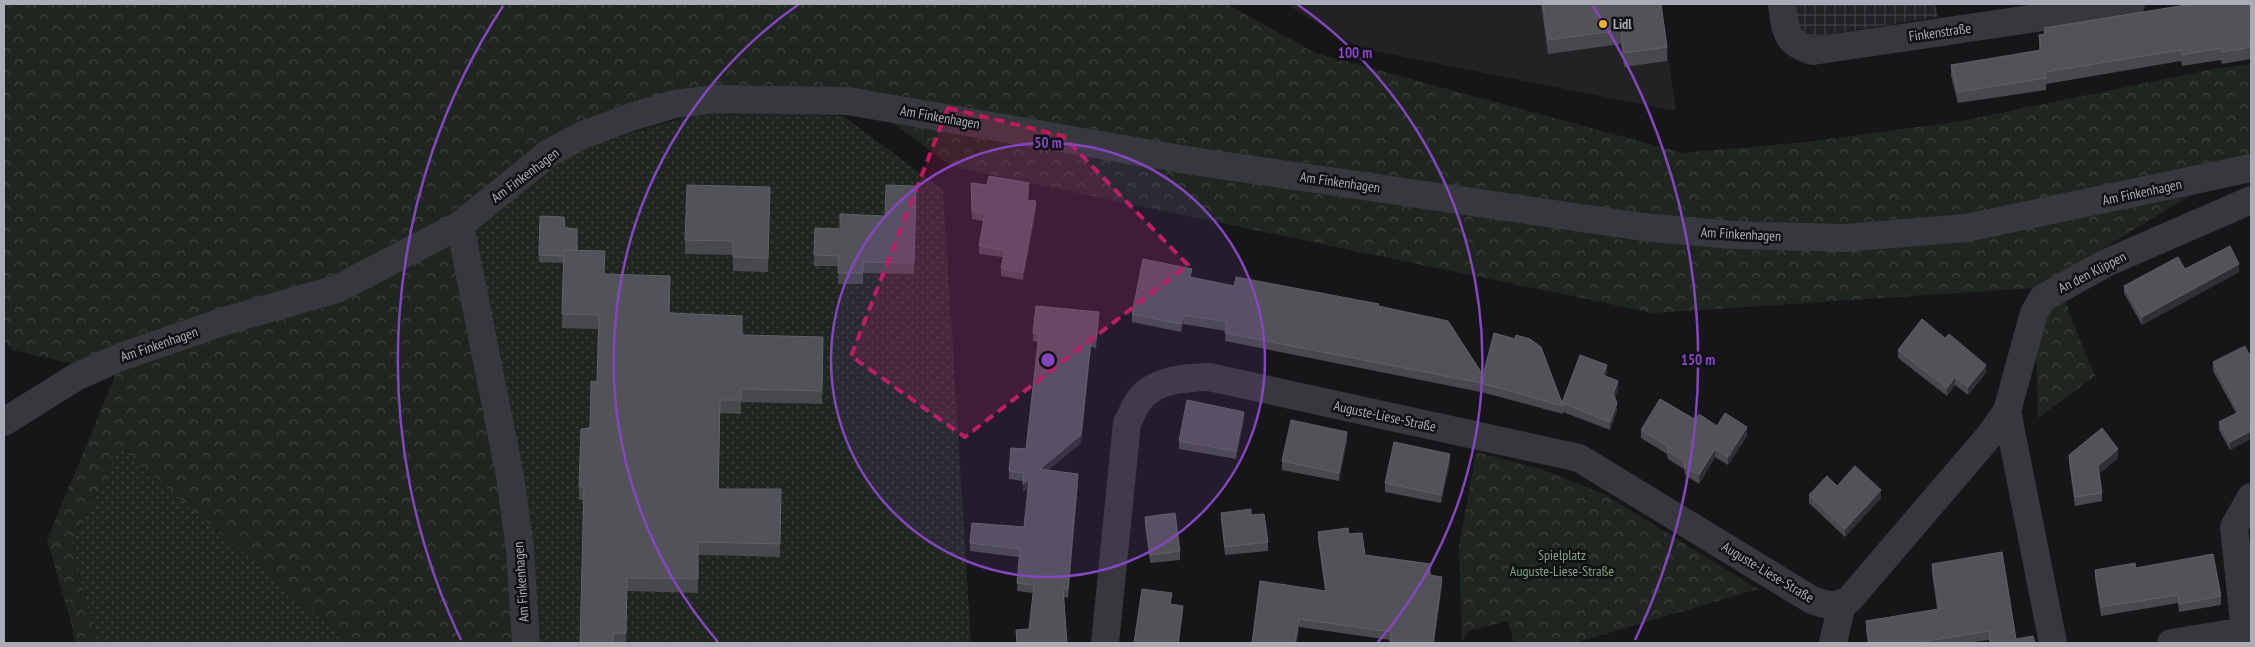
<svg xmlns="http://www.w3.org/2000/svg" width="2255" height="647" font-family="'PT Sans Narrow',sans-serif">
<style>
.built{fill:#222225}
.industrial{fill:url(#industrial-grid)}
.grass{fill:url(#grass-dots)}
.forest{fill:url(#forest-crowns)}
.lines{fill:none;stroke-linecap:round;stroke-linejoin:round}
.minor{stroke:#37383d;stroke-width:28}
.wall{fill:#47494d}
.shaded-wall{fill:#2f3033}
.building{fill:#525359;stroke:#5f6168}
.marked{fill:#c2185b;fill-opacity:0.2;stroke:#c2185b;stroke-width:4;stroke-dasharray:10 6;stroke-linejoin:round}
.ring{fill:none;stroke:#8446be;stroke-width:2.5}
.poi-dot{fill:#f2b134;stroke:#111113;stroke-width:2}
.labels{text-anchor:middle;dominant-baseline:central;stroke-width:5;stroke-linejoin:round;paint-order:stroke}
.poi-label{font-size:14px;font-weight:bold;fill:#a8adb8;stroke:#111113;text-anchor:start}
.street-label{font-size:14px;fill:#a8adb8;stroke:#111113}
.park-label{font-size:14px;fill:#7fa381;stroke:#111113}
.centre{fill:#8446be;stroke:#111113;stroke-width:2.5}
.ring-label{font-size:15px;text-anchor:middle;font-weight:bold;fill:#8446be;stroke:#111113;stroke-width:5;stroke-linejoin:round;paint-order:stroke}
</style>
<defs>
<pattern id="industrial-grid" width="8" height="8" patternUnits="userSpaceOnUse" patternTransform="scale(1.25)"><rect width="8" height="8" fill="#222225"/><path d="M0 4h8M4 0v8" fill="none" stroke="#3f3f43"/></pattern>
<pattern id="grass-dots" width="8" height="8" patternUnits="userSpaceOnUse" patternTransform="scale(1.25)"><rect width="8" height="8" fill="#1e261f"/><path d="M2 2h.1M6 6h.1" fill="none" stroke="#3c433d" stroke-width="1.8" stroke-linecap="round"/></pattern>
<pattern id="forest-crowns" width="20" height="18" patternUnits="userSpaceOnUse" patternTransform="scale(1.25)"><rect width="20" height="18" fill="#1e261f"/><path d="M2 6a3 3 0 1 1 6 0M12 15a3 3 0 1 1 6 0" fill="none" stroke="#3c433d"/></pattern>
</defs>
<rect width="100%" height="100%" fill="#161618"/>
<!-- built -->
<path class="built" d="M1286,4H1661L1676,111L1359,48Z"/>
<!-- industrial -->
<path class="industrial" d="M1795,4H1935L1938,17L1799,39Z"/>
<!-- grass -->
<path class="grass" d="M710,110L843,116L943,190L971,643H526L460,225L586,146Z
M120,448L315,614L355,643H98L96,641L72,543Z"/>
<!-- forest -->
<path class="forest" d="M4,4H1227L1315,53L1683,153L1807,142L1962,121L2213,69L2251,64V159L2062,273L2069,313L2095,376L2038,418L2034,288L1653,313L953,167L848,91L714,85L635,103L460,225L526,643H355L315,614L120,448L72,543L96,641L98,643H74L73,630L47,540L116,374L13,350L4,340Z
M1476,452L1538,468L1604,494L1758,589L1575,643H1514L1508,621L1468,631L1462,642L1459,547Z"/>
<g class="lines">
<!-- minor -->
<path class="minor" d="M1782,4C1786,31 1784,42 1813,51L2131,4
M460,225L510,476L520,549L526,643
M2007,411L2053,643
M4,422L76,377L123,356L228,320L337,289L460,225L549,153L583,135L631,117L675,104L715,99L848,101L1186,160L1643,227L1732,235L1845,238L1966,228L2251,168
M2245,631L2234,527L2251,497
M1105,643L1127,423C1131,416 1135,405 1140,399C1157,379 1185,378 1209,377L1579,458L1812,600C1826,605 1836,608 1849,600L1990,435L2007,411L2034,313L2043,298L2106,263L2251,200
M1833,643L1842,604
M2171,643L2251,630"/>
</g>
<!-- wall -->
<path class="wall" d="M1541,4H1661L1667,47V61L1624,67L1621,44L1548,54Z
M2251,4V59L2222,64L2221,60L2182,66L2181,61L2046,84V90L1958,103L1951,76V65L2039,51V35L2044,34V28Z
M971,183L1029,190L1028,200L1036,209L1023,280L1001,276V268L1003,257L979,254V246L983,221L972,219Z
M770,187L768,272L733,271V255L685,254V240Z
M916,197L914,274L863,273V284H838L839,266H814V255L840,229L885,216Z
M540,216L565,228L577,250L604,274L669,313L742,335L823,337L822,404L741,402V414L720,413L719,489H781L780,557L698,555V593L627,591L626,643H580L584,500H579V486L597,382L598,329L562,328L563,263L539,262Z
M2185,269L2239,272L2142,325L2124,293V286Z
M1192,278L1234,286L1379,307L1483,375L1562,403L1607,373L1605,376L1618,389L1615,398L1617,411L1610,430L1563,412V414L1481,392L1225,341L1226,331L1183,324L1181,332L1132,322V314Z
M1099,320L1096,348L1091,347L1081,443L1048,470L1078,482L1068,598L1064,597L1067,643H1016V630L1029,629L1033,593L1017,591L1019,557L970,551V543L1024,527L1028,487L1023,492V481L1009,479V471L1026,449L1038,342L1033,341V333Z
M1898,350L1986,373L1968,395L1955,385L1947,396L1898,358Z
M2251,358V439L2230,450L2219,430V422L2236,413L2213,371V362Z
M1244,420L1236,459L1179,449V441Z
M1696,420L1747,436L1728,465L1715,457L1699,484L1685,475L1684,469L1668,459L1667,454L1641,438V430Z
M1347,440L1339,481L1282,470V461Z
M2069,455L2118,458L2099,474L2102,493V501L2075,506L2069,463Z
M1450,462L1441,503L1385,492V483Z
M1837,486L1881,498L1845,537L1809,503V495Z
M1221,513L1251,515L1268,542V551L1225,555L1221,521Z
M1145,517L1180,551V560L1150,563L1145,525Z
M1318,532L1349,534L1365,555L1431,572V575L1442,585L1434,643H1390V640L1299,627L1297,643H1252L1325,590L1318,540Z
M1932,564L2016,639L2035,643H1989V640L1967,643H1868L1866,630V621L1937,609L1932,573Z
M2136,568L2221,596V605L2179,612L2178,603L2101,616L2095,578V570Z"/>
<!-- shaded-wall -->
<path class="shaded-wall" d="M1029,183V190L1027,207V200Z
M1036,201V209L1023,280V273Z
M2239,264V272L2142,325V317Z
M1099,312V320L1096,348V340Z
M1183,315V324L1181,332V324Z
M1091,339V347L1081,443L1040,477V469Z
M1607,365V373L1603,383V375Z
M1986,365V373L1968,395V387Z
M1955,377V385L1947,396V388Z
M1618,381V389L1613,403V394Z
M1617,403V411L1610,430V422Z
M1244,412V420L1236,459V451Z
M1747,427V436L1728,465V457Z
M2251,431V439L2230,450V442Z
M1347,432V440L1339,481V473Z
M1715,449V457L1699,484V475Z
M2118,449V458L2098,475V466Z
M1450,454V462L1441,503V495Z
M1078,474V482L1068,598V589Z
M1029,479V487L1023,492V484Z
M1881,490V498L1845,537V529Z
M1442,577V585L1434,643H1433Z
M1183,606V614L1179,643H1178Z
M1299,619V627L1297,643H1295Z"/>
<!-- building -->
<path class="building" d="M1543,4H1661L1667,47L1624,53L1621,30L1548,40Z
M2192,4H2251V47L2222,52L2221,48L2182,55L2181,50L2045,72L2046,78L1958,92L1951,65L2041,50L2039,35L2045,34L2044,28Z
M989,176L1029,183L1027,200L1036,201L1023,273L1001,268L1005,250L979,246L985,214L972,211L971,183L987,185Z
M687,185L770,187L768,258L733,257V241L685,240Z
M886,185L916,186L914,263L863,262V273H838L839,256L814,255L815,228L840,229V214L885,216Z
M540,216L564,217L565,228L577,229V250H564V256L539,255Z
M2230,246L2239,264L2142,317L2124,286L2178,257L2185,269Z
M564,250L605,251L604,274L670,276L669,313L742,316V335L823,337L822,391L741,389V400H720L718,489H781L780,544L698,542V579L627,578L626,633H613V643H580L584,487L579,486L581,429L590,428L591,381L597,382L599,315L562,314Z
M1143,259L1192,269L1190,277L1234,286L1236,277L1379,304L1378,306L1448,321L1483,375L1494,333L1515,339L1516,335L1530,339L1541,347L1562,403L1580,355L1607,365L1603,375L1618,381L1613,394L1617,403L1610,422L1562,403L1563,406L1481,383L1225,333L1227,322L1183,315L1181,324L1132,314Z
M1036,306L1099,312L1096,340L1091,339L1081,435L1040,469L1078,474L1068,589H1063L1067,643H1017L1016,630L1029,629L1034,585L1017,583L1020,549L970,543L972,523L1024,527L1029,479L1023,484L1024,473L1009,471L1011,448L1026,449L1039,334L1033,333Z
M1922,319L1945,338L1949,334L1986,365L1968,387L1955,377L1947,388L1898,350Z
M2245,346L2251,358V431L2230,442L2219,422L2239,412L2213,362Z
M1660,399L1696,420L1699,414L1717,426L1725,413L1747,427L1728,457L1715,449L1699,475L1685,467L1684,461L1668,451L1667,446L1641,430Z
M1187,400L1244,412L1236,451L1179,441Z
M1291,420L1347,432L1339,473L1282,461Z
M2102,428L2118,449L2098,466L2102,493L2075,497L2069,455Z
M1394,442L1450,454L1441,495L1385,483Z
M1855,466L1881,490L1845,529L1809,495L1827,476L1837,486Z
M1251,509V515L1264,514L1268,542L1225,547L1221,513Z
M1175,513L1180,551L1150,555L1145,517Z
M1348,528L1349,534L1362,533L1365,555L1431,564L1429,575L1442,577L1433,643H1390L1391,632L1299,619L1295,643H1252L1260,581L1326,591L1318,532Z
M2002,552L2016,639L2033,636L2035,643H1991L1989,631L1921,642V643H1869L1866,621L1939,609L1932,564Z
M2213,554L2221,596L2179,604L2178,595L2101,607L2095,570L2135,563L2136,568Z
M1142,589L1172,593L1170,604L1183,606L1178,643H1134Z"/>
<!-- marked area -->
<path class="marked" d="M948,108L1063,136L1188,265L965,437L851,356Z"/>
<!-- distance rings -->
<circle cx="1048" cy="360" r="217" fill="#8446be" fill-opacity=".12"/>
<g class="ring">
<circle cx="1048" cy="360" r="217"/>
<path d="M718 642A434 434 0 0 1 799 4M1297 4A434 434 0 0 1 1378 642"/>
<path d="M461 640A650 650 0 0 1 503 6M1593 6A650 650 0 0 1 1635 640"/>
</g>
<!-- markers -->
<circle class="poi-dot" cx="1603" cy="24" r="5"/>
<g class="labels">
<!-- poi labels -->
<g class="poi-label">
<text x="1613" y="24">Lidl</text>
</g>
<!-- street labels -->
<g class="street-label">
<text transform="translate(1940 32) rotate(-8)">Finkenstraße</text>
<text transform="translate(940 117) rotate(10)">Am Finkenhagen</text>
<text transform="translate(525 175) rotate(-37)">Am Finkenhagen</text>
<text transform="translate(1340 182) rotate(8)">Am Finkenhagen</text>
<text transform="translate(2142 192) rotate(-12)">Am Finkenhagen</text>
<text transform="translate(1741 234) rotate(3)">Am Finkenhagen</text>
<text transform="translate(2092 272) rotate(-27)">An den Klippen</text>
<text transform="translate(159 344) rotate(-19)">Am Finkenhagen</text>
<text transform="translate(1385 416) rotate(12)">Auguste-Liese-Straße</text>
<text transform="translate(1768 572) rotate(31)">Auguste-Liese-Straße</text>
<text transform="translate(521 582) rotate(-94)">Am Finkenhagen</text>
</g>
<!-- park labels -->
<g class="park-label">
<text x="1562" y="555">Spielplatz<tspan x="1562" dy="16">Auguste-Liese-Straße</tspan></text>
</g>
</g>
<circle cx="1048" cy="360" r="8" class="centre"/>
<g class="ring-label">
<text x="1355" y="58">100 m</text>
<text x="1048" y="148">50 m</text>
<text x="1698" y="365">150 m</text>
</g>
<!-- border -->
<rect width="2255" height="647" fill="none" stroke="#a8adb8" stroke-width="10"/>
</svg>
